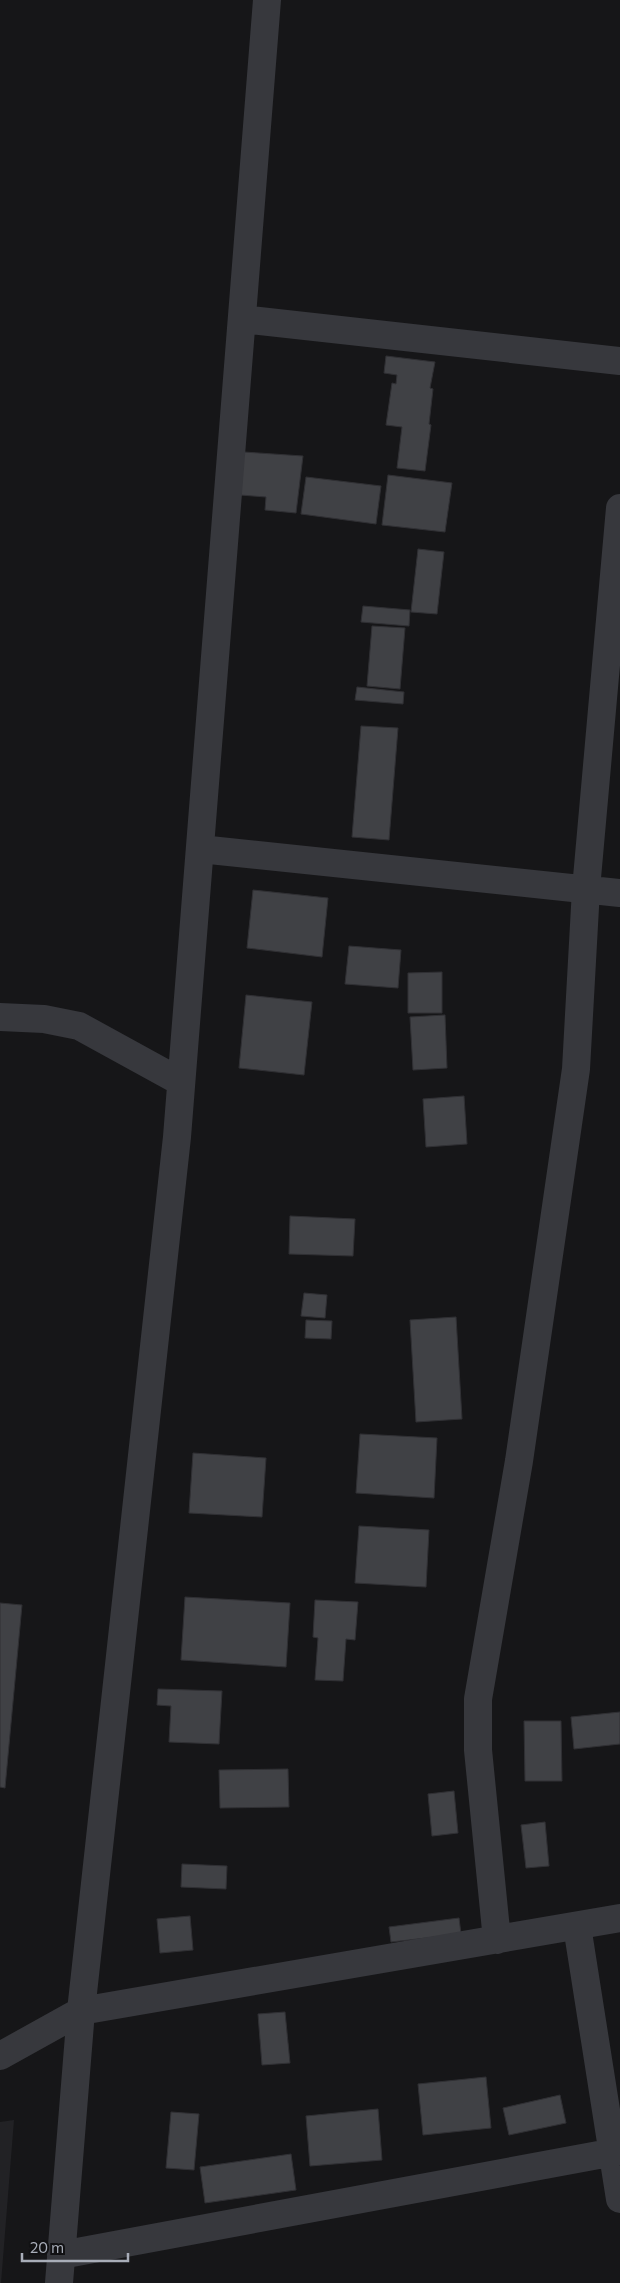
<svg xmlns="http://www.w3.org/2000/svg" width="620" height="2283" font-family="Commissioner,sans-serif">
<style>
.built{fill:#222225}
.building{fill:#404145;stroke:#303034}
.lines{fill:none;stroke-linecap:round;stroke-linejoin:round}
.minor{stroke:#37383d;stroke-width:28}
</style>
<rect width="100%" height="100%" fill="#161618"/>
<!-- built -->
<path class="built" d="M14,2120L1,2283H0V2122Z"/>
<!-- building -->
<path class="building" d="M386,356L435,362L430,388L433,389L429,424L431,425L425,471L397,468L402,427L386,425L392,383L396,384L397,375L384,373Z
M244,452L303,456L296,513L265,510L266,497L240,495Z
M388,475L452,483L445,532L382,525Z
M306,477L381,486L376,524L301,514Z
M418,549L444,552L437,614L411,612Z
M363,606L410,610L409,626L361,622Z
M372,626L405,628L400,689L367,686Z
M357,687L404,692L403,704L355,700Z
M361,726L398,728L389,840L352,837Z
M253,890L328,898L322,957L247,948Z
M349,946L401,950L398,988L345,984Z
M442,972V1013H408V973Z
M246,995L312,1002L304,1075L239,1068Z
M445,1015L447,1068L413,1070L410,1017Z
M464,1096L467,1144L426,1147L423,1099Z
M290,1216L355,1219L353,1256L289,1254Z
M304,1293L327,1295L325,1318L301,1316Z
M456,1317L462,1419L416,1422L410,1320Z
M306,1320L332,1321L331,1339L305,1338Z
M360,1434L437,1438L434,1498L356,1493Z
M193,1453L266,1458L262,1517L189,1513Z
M359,1526L429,1530L426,1587L355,1583Z
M185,1597L290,1603L286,1667L181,1660Z
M315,1600L358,1602L355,1640L346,1639L343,1681L315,1680L318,1638L313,1637Z
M0,1603L22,1605L5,1788L0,1787Z
M158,1689L222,1691L219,1744L169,1742L171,1706L157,1705Z
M620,1712V1744L574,1749L571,1717Z
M524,1721H561L562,1781H525Z
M288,1769L289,1807L220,1808L219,1770Z
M454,1791L458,1833L432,1836L428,1794Z
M545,1822L549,1866L526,1868L521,1825Z
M182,1864L227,1866L226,1889L181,1887Z
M190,1916L193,1950L160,1953L157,1919Z
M459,1918L461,1934L391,1942L389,1927Z
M285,2012L290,2063L262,2065L258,2014Z
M486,2077L491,2128L423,2135L418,2084Z
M560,2095L566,2123L509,2135L503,2108Z
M378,2109L382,2160L310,2166L306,2116Z
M171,2112L199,2114L194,2170L166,2168Z
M291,2154L296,2190L205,2203L200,2167Z"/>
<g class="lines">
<!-- minor -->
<path class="minor" d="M242,319L620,361
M200,849L620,893
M0,1017L44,1019L79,1026L181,1082
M577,1926L620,2199
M497,1940L478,1750V1699L519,1461L576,1069L586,889L620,508
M0,2056L81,2011L620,1918
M61,2255L620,2151
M59,2283L81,2011L177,1137L267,0"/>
</g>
<!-- scale -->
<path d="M22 2253v8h106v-8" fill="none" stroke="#a8adb8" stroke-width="2.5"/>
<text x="30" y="2253" font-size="15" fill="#a8adb8" stroke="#111113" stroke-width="4" paint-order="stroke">20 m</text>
</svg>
